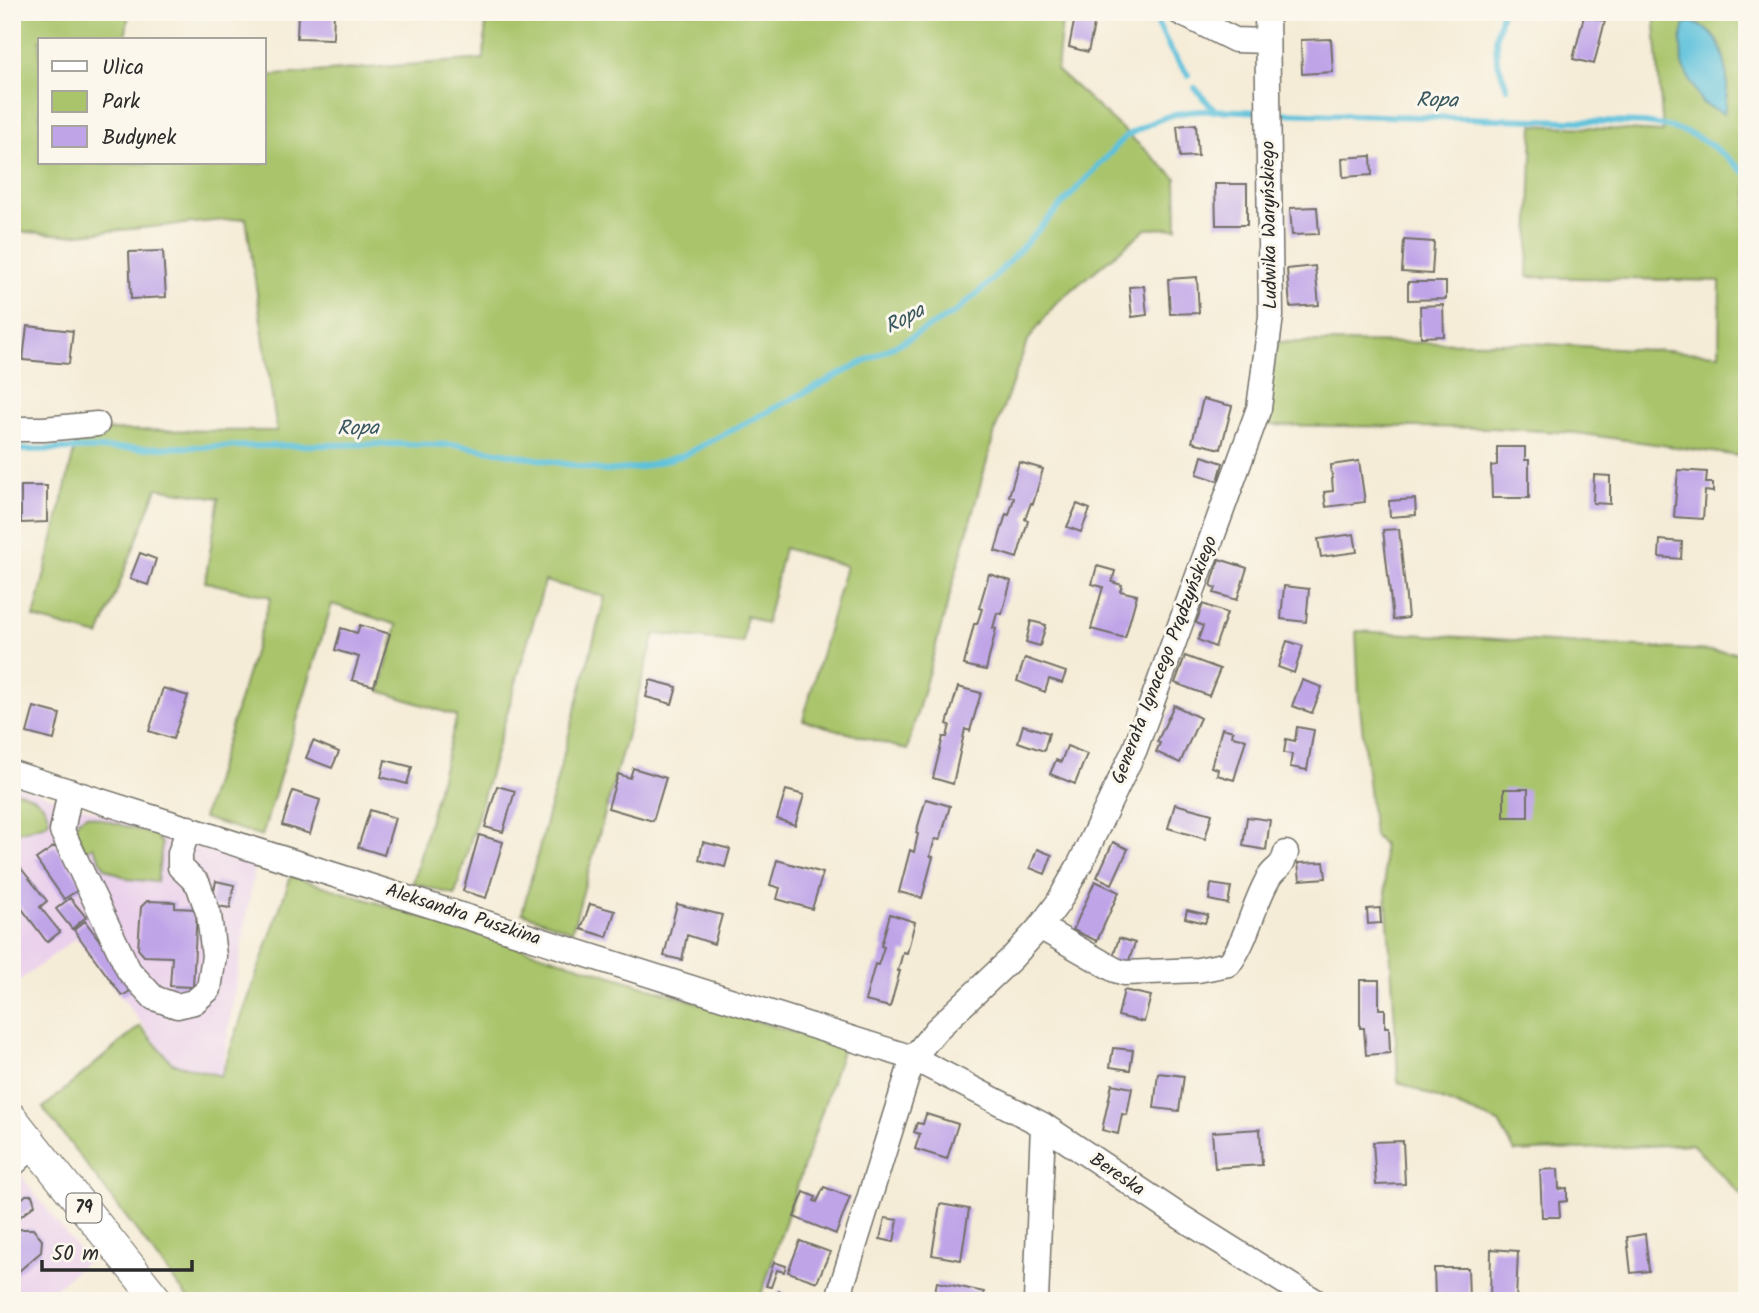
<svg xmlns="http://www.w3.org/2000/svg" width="1759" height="1313" font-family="Kalam,sans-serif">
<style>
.built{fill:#ebd1ec}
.green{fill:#a9c46b;stroke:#6a784b;stroke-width:2}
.water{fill:#5dc1db;stroke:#447683;stroke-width:2}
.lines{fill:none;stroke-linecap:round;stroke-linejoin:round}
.stream{stroke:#5dc1db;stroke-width:6}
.building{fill:#bfa4e8}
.minor-casing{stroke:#726f67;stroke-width:27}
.major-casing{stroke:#726f67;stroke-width:32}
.minor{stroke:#fff;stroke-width:24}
.major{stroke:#fff;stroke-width:30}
.labels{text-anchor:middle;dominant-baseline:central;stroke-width:6;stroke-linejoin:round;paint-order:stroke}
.shield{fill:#fbf7ec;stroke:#696865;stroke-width:2}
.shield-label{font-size:18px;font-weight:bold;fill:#2b2b2b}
.street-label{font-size:19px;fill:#2b2b2b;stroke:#fbf7ec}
.water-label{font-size:21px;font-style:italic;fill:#3a5860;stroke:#fbf7ec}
</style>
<rect width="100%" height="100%" fill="#fbf7ec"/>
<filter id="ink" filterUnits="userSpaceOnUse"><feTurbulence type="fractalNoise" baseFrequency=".0143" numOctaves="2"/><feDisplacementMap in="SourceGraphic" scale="14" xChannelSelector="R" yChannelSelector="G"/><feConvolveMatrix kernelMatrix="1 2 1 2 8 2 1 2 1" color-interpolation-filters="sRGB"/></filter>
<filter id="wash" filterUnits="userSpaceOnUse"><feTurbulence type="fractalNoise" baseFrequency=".00686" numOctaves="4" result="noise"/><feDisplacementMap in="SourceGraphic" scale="28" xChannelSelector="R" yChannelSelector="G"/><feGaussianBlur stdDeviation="1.57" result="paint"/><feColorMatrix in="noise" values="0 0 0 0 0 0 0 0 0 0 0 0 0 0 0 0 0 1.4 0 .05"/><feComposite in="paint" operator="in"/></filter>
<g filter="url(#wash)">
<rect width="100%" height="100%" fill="#f5ecd7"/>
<!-- built -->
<path class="built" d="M12,784L255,864L221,1076L172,1063L76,938L12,986Z
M12,1164L87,1261L40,1301H12Z"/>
<!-- green -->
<path class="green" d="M12,12H129L125,40H40V163H264V76L484,59L486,12H1063L1057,70L1176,178L1177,228L1146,229L1056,303L1027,342L996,428L907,750L803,720L846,566L784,548L766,624L746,615L743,643L655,634L572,931L522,913L605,597L545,581L455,895L413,883L457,716L380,691L397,625L332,604L262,836L203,818L271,597L205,582L219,498L157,488L99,636L34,618L79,430L277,431L246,218L68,235L12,231Z
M1654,12H1747V457L1576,433L1491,428L1264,425L1278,342L1529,343L1719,354L1720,281L1528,277L1533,125L1663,132Z
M1356,631L1747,653V1201L1692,1144L1515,1152L1499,1123L1398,1082C1395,1002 1387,923 1383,844L1374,836L1359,698Z
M12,790C30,795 46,799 49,820L46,824L12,834Z
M87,815L156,835L162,845L157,882L128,879L105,868L93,846L85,851L75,829L78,820Z
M291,876L843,1048L759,1301H190L43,1108L140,1026L172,1063L221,1076Z"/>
<!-- water -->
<path class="water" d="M1692,22C1697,25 1703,27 1707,30C1730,48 1729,89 1724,114L1702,103L1682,65L1681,40L1685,24Z"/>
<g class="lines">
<!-- stream -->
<path class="stream" d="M1152,12L1171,51L1188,75
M1502,12L1496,37L1497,60L1507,88
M1195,88L1215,111
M1274,113L1644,123C1694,129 1709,142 1747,174
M12,450L388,444L458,445L605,471L638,468L684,455L908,339L954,313L986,286L1126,136C1143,127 1162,116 1181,113C1208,109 1236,111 1263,112"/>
</g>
<g id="blocks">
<!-- building -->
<path class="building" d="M298,12H334L333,39L297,38Z
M1076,12H1097L1088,52L1069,47Z
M1584,16L1605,21L1594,64L1573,59Z
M1331,39L1333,72L1302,74L1301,40Z
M1196,124L1198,156L1180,157L1177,126Z
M1371,156L1372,175L1343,177L1342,158Z
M1215,184H1247V225H1216Z
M1317,207L1319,234L1292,235L1290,208Z
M1404,240L1434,242L1432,274L1402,272Z
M163,251L166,297L131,299L129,252Z
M1315,266L1319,305L1290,307L1287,269Z
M1197,277L1199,313L1170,314L1168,279Z
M1408,282H1446V299L1408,300Z
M1144,286L1147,315L1132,317L1129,287Z
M1443,305L1444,336L1421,337L1420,306Z
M27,326L73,331L69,364L23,360Z
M1203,399L1232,406L1221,449L1192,442Z
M1497,447H1525V460H1529V498H1492L1491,466L1497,465Z
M1202,456L1223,463L1218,481L1197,474Z
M1359,461L1365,502L1326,507L1324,492L1333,491L1331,465Z
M1019,462L1043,469L1033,504L1031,503L1025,519L1028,521L1017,558L995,551L1006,514L1009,515L1014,498L1009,496Z
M1678,470L1707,472L1706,483H1713V492L1705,491L1703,519L1674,517Z
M1594,475L1610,476V504L1593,503Z
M21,486H47V522L21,523Z
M1415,499L1416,515L1390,517L1389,501Z
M1077,504L1090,509L1081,532L1067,527Z
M1399,529L1408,618L1393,620L1383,530Z
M1354,534L1357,552L1321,557L1318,539Z
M1660,540L1682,542L1681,559L1659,557Z
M140,553L156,559L148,585L130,579Z
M1219,559L1247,568L1237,600L1214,593L1216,588L1211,586Z
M1097,566L1115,571L1112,582L1122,585L1120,591L1137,595L1125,638L1091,629L1103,587L1092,584Z
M989,574L1011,581L1002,614L997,613L993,628L996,629L986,670L964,665L974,624H977L982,609L979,608Z
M1284,586L1309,589L1306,622L1281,619Z
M1203,604L1227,613L1215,647L1198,640L1203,626L1196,623Z
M1031,621L1046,625L1040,646L1026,642Z
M360,625L390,634L374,686L352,680L359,657L335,650L341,628L357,633Z
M1287,641L1303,646L1294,673L1278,667Z
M1185,656L1220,669L1209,696L1175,683Z
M1025,658L1066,672L1062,683L1049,679L1045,692L1017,681Z
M650,680L677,687L672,704L646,697Z
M1302,680L1322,687L1312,713L1292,706Z
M958,687L981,693L970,731L965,729L953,784L933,778L943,737H947L950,725L947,724Z
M163,688L188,696L173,739L149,731Z
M1174,705L1200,718L1180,763L1156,752L1160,743L1157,742Z
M34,707L60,714L54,740L27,733Z
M1023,725L1049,733L1044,751L1018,742Z
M1297,727L1314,730L1307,770L1290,767L1292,754L1284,753L1286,739L1295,741Z
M1222,728L1233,731L1232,736L1246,739L1234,780L1217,775L1218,769L1211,767Z
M313,741L339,752L332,768L306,758Z
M1067,746L1087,754L1075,784L1050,774L1056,760L1061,762Z
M385,760L412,767L407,784L381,777Z
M633,768L666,778L653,821L608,808L618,774L630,778Z
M497,786L515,791L503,832L485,827Z
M1504,789H1528V817H1504Z
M786,790L804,795L795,825L777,819Z
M293,791L320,800L310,834L282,825Z
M926,799L950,806L940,840L935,839L930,856L933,857L922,898L899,892L910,850L914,852L918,834L916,833Z
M1175,804L1212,814L1205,839L1168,828Z
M370,810L395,818L384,855L358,847Z
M1247,817L1270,820L1266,850L1243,846Z
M479,835L503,842L486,898L463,891Z
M703,842L730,849L725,867L699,860Z
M1113,842L1128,849L1112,884L1097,877Z
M55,846L83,887L64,899L36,859Z
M1037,849L1052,855L1045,874L1030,868Z
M12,857L47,901L40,907L60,932L47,942L19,905L12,910Z
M777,860L823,873L812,909L777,899L780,888L770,885Z
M1324,862L1326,878L1300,880L1298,863Z
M216,881L234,885L230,908L211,905Z
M1095,881L1119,892L1097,941L1073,930Z
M1211,884L1231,887L1228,904L1209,900Z
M70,898L86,917L72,929L56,909Z
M147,901L175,902V908L197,909L193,987L170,986L172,957L144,956L138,949L141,907Z
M590,904L615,911L607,937L581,929Z
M677,904L722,915L714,944L687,935L682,960L664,956Z
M1380,908L1381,923L1368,924L1367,909Z
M1187,910L1208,915L1205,923L1185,918Z
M890,914L915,922L907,953L903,952L898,971H900L890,1007L865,1001L875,964L878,965L884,947L881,946Z
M85,921L135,988L122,996L74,930Z
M1119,938L1135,943L1126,969L1111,963Z
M1360,980H1379V1009H1385V1027H1389L1390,1053L1366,1055L1364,1028H1360Z
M1124,990L1151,996L1144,1022L1118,1016Z
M1113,1048L1133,1050L1130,1070L1110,1067Z
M1158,1073L1184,1076L1179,1111L1154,1108Z
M1112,1084L1132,1088L1127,1115L1122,1114L1118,1134L1102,1130Z
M926,1114L958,1124L947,1159L915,1149L920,1134L914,1132L917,1123L923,1124Z
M1260,1129L1262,1165L1215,1168L1212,1132Z
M1403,1141L1405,1184L1376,1185L1373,1142Z
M1558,1169L1559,1189L1567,1188V1201L1559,1202L1560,1217H1542L1540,1170Z
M824,1187L850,1197L836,1234L794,1217L804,1192L816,1197L814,1201L817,1202Z
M26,1195H32L35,1205L12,1223V1207Z
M940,1204L969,1209L961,1260L932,1255Z
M885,1218L898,1220L894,1242L880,1239Z
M12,1227L16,1232L21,1229H33L42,1240L41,1252L12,1277Z
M1645,1234L1649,1271L1631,1273L1627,1237Z
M800,1241L830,1252L817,1282L788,1272Z
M1491,1249L1518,1251L1516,1301H1490Z
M774,1262L786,1266L784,1272L777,1270L771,1287L766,1286Z
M1434,1268H1468L1469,1299H1435Z
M937,1282L984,1292L982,1301H933Z
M779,1291L806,1300V1301H776Z"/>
</g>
</g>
<g filter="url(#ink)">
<use href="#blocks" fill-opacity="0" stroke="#726f67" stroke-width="2"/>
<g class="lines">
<!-- minor casing -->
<g class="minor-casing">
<path id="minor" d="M1179,12L1235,40L1267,41
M12,429H44L97,424
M12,773L913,1058L1043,1125L1181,1217L1315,1301
M70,791L62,831L129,971L154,998L177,1006L194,1002L209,989L214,956L209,915L198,884L180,867V853L189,828
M1040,927L1115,970L1125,973L1198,970L1229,964C1248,938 1252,907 1268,879C1275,866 1281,871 1286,853
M12,1165L34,1145
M840,1292L913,1058L936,1030L1012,958L1040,927L1058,903L1080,864L1135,749L1259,408L1271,316L1267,12
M1036,1301L1043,1125"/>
</g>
<!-- major casing -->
<g class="major-casing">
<path id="major" d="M12,1118L158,1301"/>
</g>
<!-- minor -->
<use href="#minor" class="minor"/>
<!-- major -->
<use href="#major" class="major"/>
</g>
</g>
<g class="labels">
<!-- shield labels -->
<rect class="shield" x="66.5" y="1193.5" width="35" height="29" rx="5"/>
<g class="shield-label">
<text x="84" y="1208">79</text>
</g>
<!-- street labels -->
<g class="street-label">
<text transform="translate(1270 225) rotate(-91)">Ludwika Waryńskiego</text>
<text transform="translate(1165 660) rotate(-69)">Generała Ignacego Prądzyńskiego</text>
<text transform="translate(463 915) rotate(18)">Aleksandra Puszkina</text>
<text transform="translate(1117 1175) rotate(34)">Bereska</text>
</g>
<!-- water labels -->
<g class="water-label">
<text transform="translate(1437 101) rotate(1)">Ropa</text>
<text transform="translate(905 319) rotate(-28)">Ropa</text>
<text transform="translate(358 429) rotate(-1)">Ropa</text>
</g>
</g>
<!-- margin -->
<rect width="1759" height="1313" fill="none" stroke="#fbf7ec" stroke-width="42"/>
<!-- legend -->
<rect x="38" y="38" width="228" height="126" fill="#fbf7ec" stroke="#a8a59f" stroke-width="2"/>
<rect x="52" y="61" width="35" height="10" fill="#ffffff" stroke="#a8a59f" stroke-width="2"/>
<text x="102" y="74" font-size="21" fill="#2b2b2b">Ulica</text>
<rect x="52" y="91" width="35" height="21" fill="#a9c46b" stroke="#a8a59f" stroke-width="2"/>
<text x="102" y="108" font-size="21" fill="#2b2b2b">Park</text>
<rect x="52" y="126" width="35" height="21" fill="#bfa4e8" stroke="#a8a59f" stroke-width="2"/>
<text x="102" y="144" font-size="21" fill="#2b2b2b">Budynek</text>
<!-- scale -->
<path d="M42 1260v10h150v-10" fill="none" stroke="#2b2b2b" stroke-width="3.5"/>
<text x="52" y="1260" font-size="21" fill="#2b2b2b" stroke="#fbf7ec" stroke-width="5" paint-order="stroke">50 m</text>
</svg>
